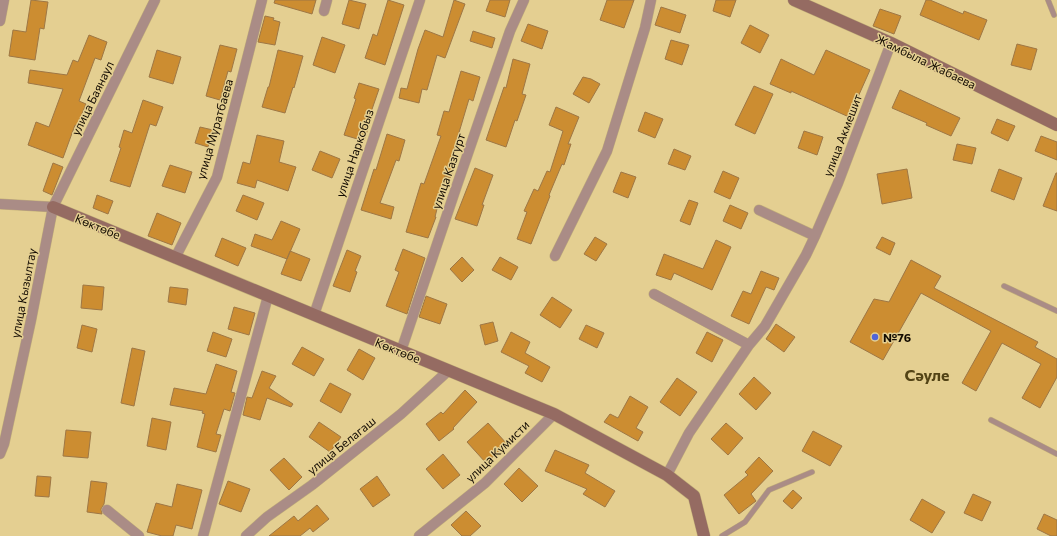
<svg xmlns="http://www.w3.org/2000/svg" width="1057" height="536" font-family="Commissioner,sans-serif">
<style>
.building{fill:#cc8d31;stroke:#9e7745}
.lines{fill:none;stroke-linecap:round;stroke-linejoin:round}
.lane-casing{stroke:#c2af7a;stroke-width:6}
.street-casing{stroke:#c2af7a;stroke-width:11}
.secondary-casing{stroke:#c2af7a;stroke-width:13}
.lane{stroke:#aa8c86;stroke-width:5}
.street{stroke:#aa8c86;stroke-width:10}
.secondary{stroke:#956b62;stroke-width:12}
.poi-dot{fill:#5065da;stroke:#e4cf91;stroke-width:1.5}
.labels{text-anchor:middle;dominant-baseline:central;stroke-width:3;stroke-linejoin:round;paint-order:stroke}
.street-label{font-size:12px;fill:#120a00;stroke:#e4cf91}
.poi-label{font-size:12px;font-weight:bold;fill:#120a00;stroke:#e4cf91;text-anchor:start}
.district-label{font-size:16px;font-weight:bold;fill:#534416;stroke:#e4cf91}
</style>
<rect width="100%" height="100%" fill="#e4cf91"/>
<!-- building -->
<path class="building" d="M31,0L48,2L44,29L40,28L35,60L9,56L13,30L26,32Z
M275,0H316L312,14L274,3Z
M349,0L366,4L359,29L342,24Z
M388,0L404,5L385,65L365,58L373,34L377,36Z
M454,0L465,4L445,58L437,55L427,90L422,89L419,103L399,98L401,88L407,89L418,49L425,30L443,37Z
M490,0H510L505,17L486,11Z
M607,0H634L624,28L600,20Z
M716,0H736L730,17L713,11Z
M926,0H930L963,14L964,11L987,20L979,40L920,15Z
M661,7L686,15L680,33L655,25Z
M880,9L901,16L894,34L873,26Z
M265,16L274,18L273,20L280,22L275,45L258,42Z
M528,24L548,31L542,49L521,41Z
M750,25L769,35L760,53L741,43Z
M473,31L495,38L492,48L470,41Z
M89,35L107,42L101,60L95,58L79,101L86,104L77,126L75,125L63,158L28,145L36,122L49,127L63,89L28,83L30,70L67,75L73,60L78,62Z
M322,37L345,45L335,73L313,65Z
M671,40L689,45L682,65L665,59Z
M1017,44L1037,49L1031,70L1011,65Z
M220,45L237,49L231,72L228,71L220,100L206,96Z
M157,50L181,57L173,84L149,77Z
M278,50L303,56L294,88L293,87L285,113L262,107L268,87H269Z
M826,50L870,70L849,117L791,91V93L770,84L781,59L814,75Z
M513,59L530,64L522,94L526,95L517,121L515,120L506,147L486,140L504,87L506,88Z
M461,71L480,77L473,101L469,99L452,156L458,158L450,178L445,176L435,217H436L428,238L406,232L421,183L424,184L441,136L437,135L444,111L449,112Z
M583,77L591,79L600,84L589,103L573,94Z
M359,83L379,89L369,118L371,119L364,141L344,135L356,99L354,98Z
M754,86L773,94L755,134L735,125Z
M900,90L960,118L951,136L926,125L927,123L892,108Z
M143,100L163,107L156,126L150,124L130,187L110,181L121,148L119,147L124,130L132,133Z
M556,107L579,117L568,144H571L564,165L562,164L549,195L550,196L531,244L517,239L527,212L524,211L534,189L538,191L547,171L550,172L563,131L549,125Z
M645,112L663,119L655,138L638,131Z
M997,119L1015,126L1008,141L991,133Z
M200,127L213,130L208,147L195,143Z
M804,131L823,137L817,155L798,148Z
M387,134L405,140L399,161L396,160L380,203L394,207L391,219L361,210L374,169L376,170Z
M257,135L284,141L279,162L296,167L288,191L257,180L255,188L237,183L243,162L250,164Z
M1041,136L1057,142V160L1035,151Z
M957,144L976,148L972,164L953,160Z
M674,149L691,156L685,170L668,164Z
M320,151L340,159L332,178L312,170Z
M53,163L63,167L52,195L43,191Z
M170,165L192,172L185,193L162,186Z
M475,168L493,175L482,205H484L477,226L455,219Z
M907,169L912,198L882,204L877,174Z
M999,169L1022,178L1014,200L991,191Z
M723,171L739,178L730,199L714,192Z
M621,172L636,177L628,198L613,192Z
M1056,173H1057V211L1043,206Z
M97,195L113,201L108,214L93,208Z
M243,195L264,203L257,220L236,211Z
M689,200L698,203L690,225L680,221Z
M730,205L748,213L741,229L723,221Z
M157,213L181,223L172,245L148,236Z
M281,221L300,229L287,259L251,246L255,234L272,240Z
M595,237L607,244L596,261L584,254Z
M882,237L895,243L890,255L876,248Z
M222,238L246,248L238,266L215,256Z
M716,240L731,247L712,290L674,273L671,280L656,275L664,254L703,269Z
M403,249L425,258L407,314L386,306L399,272L395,270Z
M347,250L361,256L355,271L357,272L350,292L333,286Z
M290,251L310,259L301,281L281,274Z
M462,257L474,270L462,282L450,269Z
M500,257L518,267L511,280L492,270Z
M911,260L941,276L934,288L1038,342L1035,347L1057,359V377L1040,408L1022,398L1041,364L1002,343L976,391L962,383L991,331L921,293L883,360L850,342L874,299L889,302Z
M761,271L779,278L774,290L766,287L749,324L731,316L743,291L751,294Z
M83,285L104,287L102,310L81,308Z
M170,287L188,289L186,305L168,302Z
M426,296L447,304L440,324L419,317Z
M552,297L572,310L560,328L540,315Z
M234,307L255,313L249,335L228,329Z
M493,322L498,341L485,345L480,325Z
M776,324L795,337L784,352L766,339Z
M82,325L97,329L92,352L77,348Z
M586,325L604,333L597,348L579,339Z
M213,332L232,339L226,357L207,351Z
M511,332L530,342L525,353L550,367L542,382L525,373L529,366L501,352Z
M707,332L723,340L712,362L696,353Z
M302,347L324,359L314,376L292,364Z
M132,348L145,351L134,406L121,403Z
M359,349L375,358L363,380L347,370Z
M216,364L237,371L231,392L235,393L230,411L224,409L216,434L221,435L216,452L197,447L205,414L202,413L203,411L170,405L174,388L206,394Z
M262,371L276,376L269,388L293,404L291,407L267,398L260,420L243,415L247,397L252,398Z
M754,377L771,393L756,410L739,394Z
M677,378L697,392L680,416L660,402Z
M330,383L351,394L341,413L320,401Z
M465,390L477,402L453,428L454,429L439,441L426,424L441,412L443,414Z
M630,396L648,407L636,428L643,432L638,441L604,422L610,414L618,418Z
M152,418L171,422L166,450L147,446Z
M319,422L341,437L330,452L309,437Z
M488,423L507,444L486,463L467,442Z
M726,423L743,438L728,455L711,439Z
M66,430L91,432L88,458L63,456Z
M813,431L842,446L830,466L802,451Z
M555,450L589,465L585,473L615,491L605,507L583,494L587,489L545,471Z
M443,454L460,475L443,489L426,469Z
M759,457L773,471L751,494L756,501L739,514L724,495L748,475L745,472Z
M284,458L302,477L289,490L270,470Z
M519,468L538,486L522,502L504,484Z
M37,476L51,477L49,497L35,496Z
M377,476L390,495L373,507L360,489Z
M91,481L107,483L104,504L101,509L102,514L87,512Z
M228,481L250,489L241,512L219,504Z
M177,484L202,490L192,529L176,525L173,536H162L147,532L156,503L172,507Z
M793,490L802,498L792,509L783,501Z
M973,494L991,502L982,521L964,513Z
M922,499L945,512L932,533L910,520Z
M317,505L329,519L313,532L310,528L300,536H269L294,516L298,521Z
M466,511L481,526L470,536H462L451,525Z
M1044,514L1057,520V536H1051L1037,529Z"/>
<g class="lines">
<!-- lane casing -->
<g class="lane-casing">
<path id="lane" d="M1048,0L1054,15
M1004,286L1057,311
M991,420L1057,454
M722,536L745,522L769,490L812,472"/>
</g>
<!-- street casing -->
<g class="street-casing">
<path id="street" d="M324,11L327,0
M0,21L4,0
M0,204L53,207
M815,236L838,183L891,43
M555,256L607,151L645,28L651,0
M175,258L217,177L262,0
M654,294L749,345L689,433L667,475
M314,315L420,0
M749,345L765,326L806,255L815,236L759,210
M401,351L456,188L510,31L524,0
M0,454L4,444L31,320L53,207L155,0
M107,510L139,536
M203,536L268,296
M246,536L267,517L312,485L401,414L448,371
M419,536L485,483L554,414"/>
</g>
<!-- secondary casing -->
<g class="secondary-casing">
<path id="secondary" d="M794,0L891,43L1057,125
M53,207L554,414L667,475L694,496L704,536"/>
</g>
<!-- lane -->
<use href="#lane" class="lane"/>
<!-- street -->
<use href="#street" class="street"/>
<!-- secondary -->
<use href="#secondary" class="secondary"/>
</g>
<!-- markers -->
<circle class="poi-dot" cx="875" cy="337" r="4"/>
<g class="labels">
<!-- street labels -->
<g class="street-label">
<text transform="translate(926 61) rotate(26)">Жамбыла Жабаева</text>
<text transform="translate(92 98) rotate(-64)">улица Баянаул</text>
<text transform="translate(214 129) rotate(-74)">улица Муратбаева</text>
<text transform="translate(842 135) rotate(-69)">улица Акмешит</text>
<text transform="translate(354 153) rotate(-71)">улица Наркобыз</text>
<text transform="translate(448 171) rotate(-71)">улица Казгурт</text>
<text transform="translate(98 226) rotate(22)">Көктөбе</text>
<text transform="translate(23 293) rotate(-79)">улица Кызылтау</text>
<text transform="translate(398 350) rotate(22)">Көктөбе</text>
<text transform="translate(341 445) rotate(-39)">улица Белагаш</text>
<text transform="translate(497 451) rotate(-44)">улица Кумисти</text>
</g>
<!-- poi labels -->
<g class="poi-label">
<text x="883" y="337">№76</text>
</g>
<!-- district labels -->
<g class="district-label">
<text x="927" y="374">Сәуле</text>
</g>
</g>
</svg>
